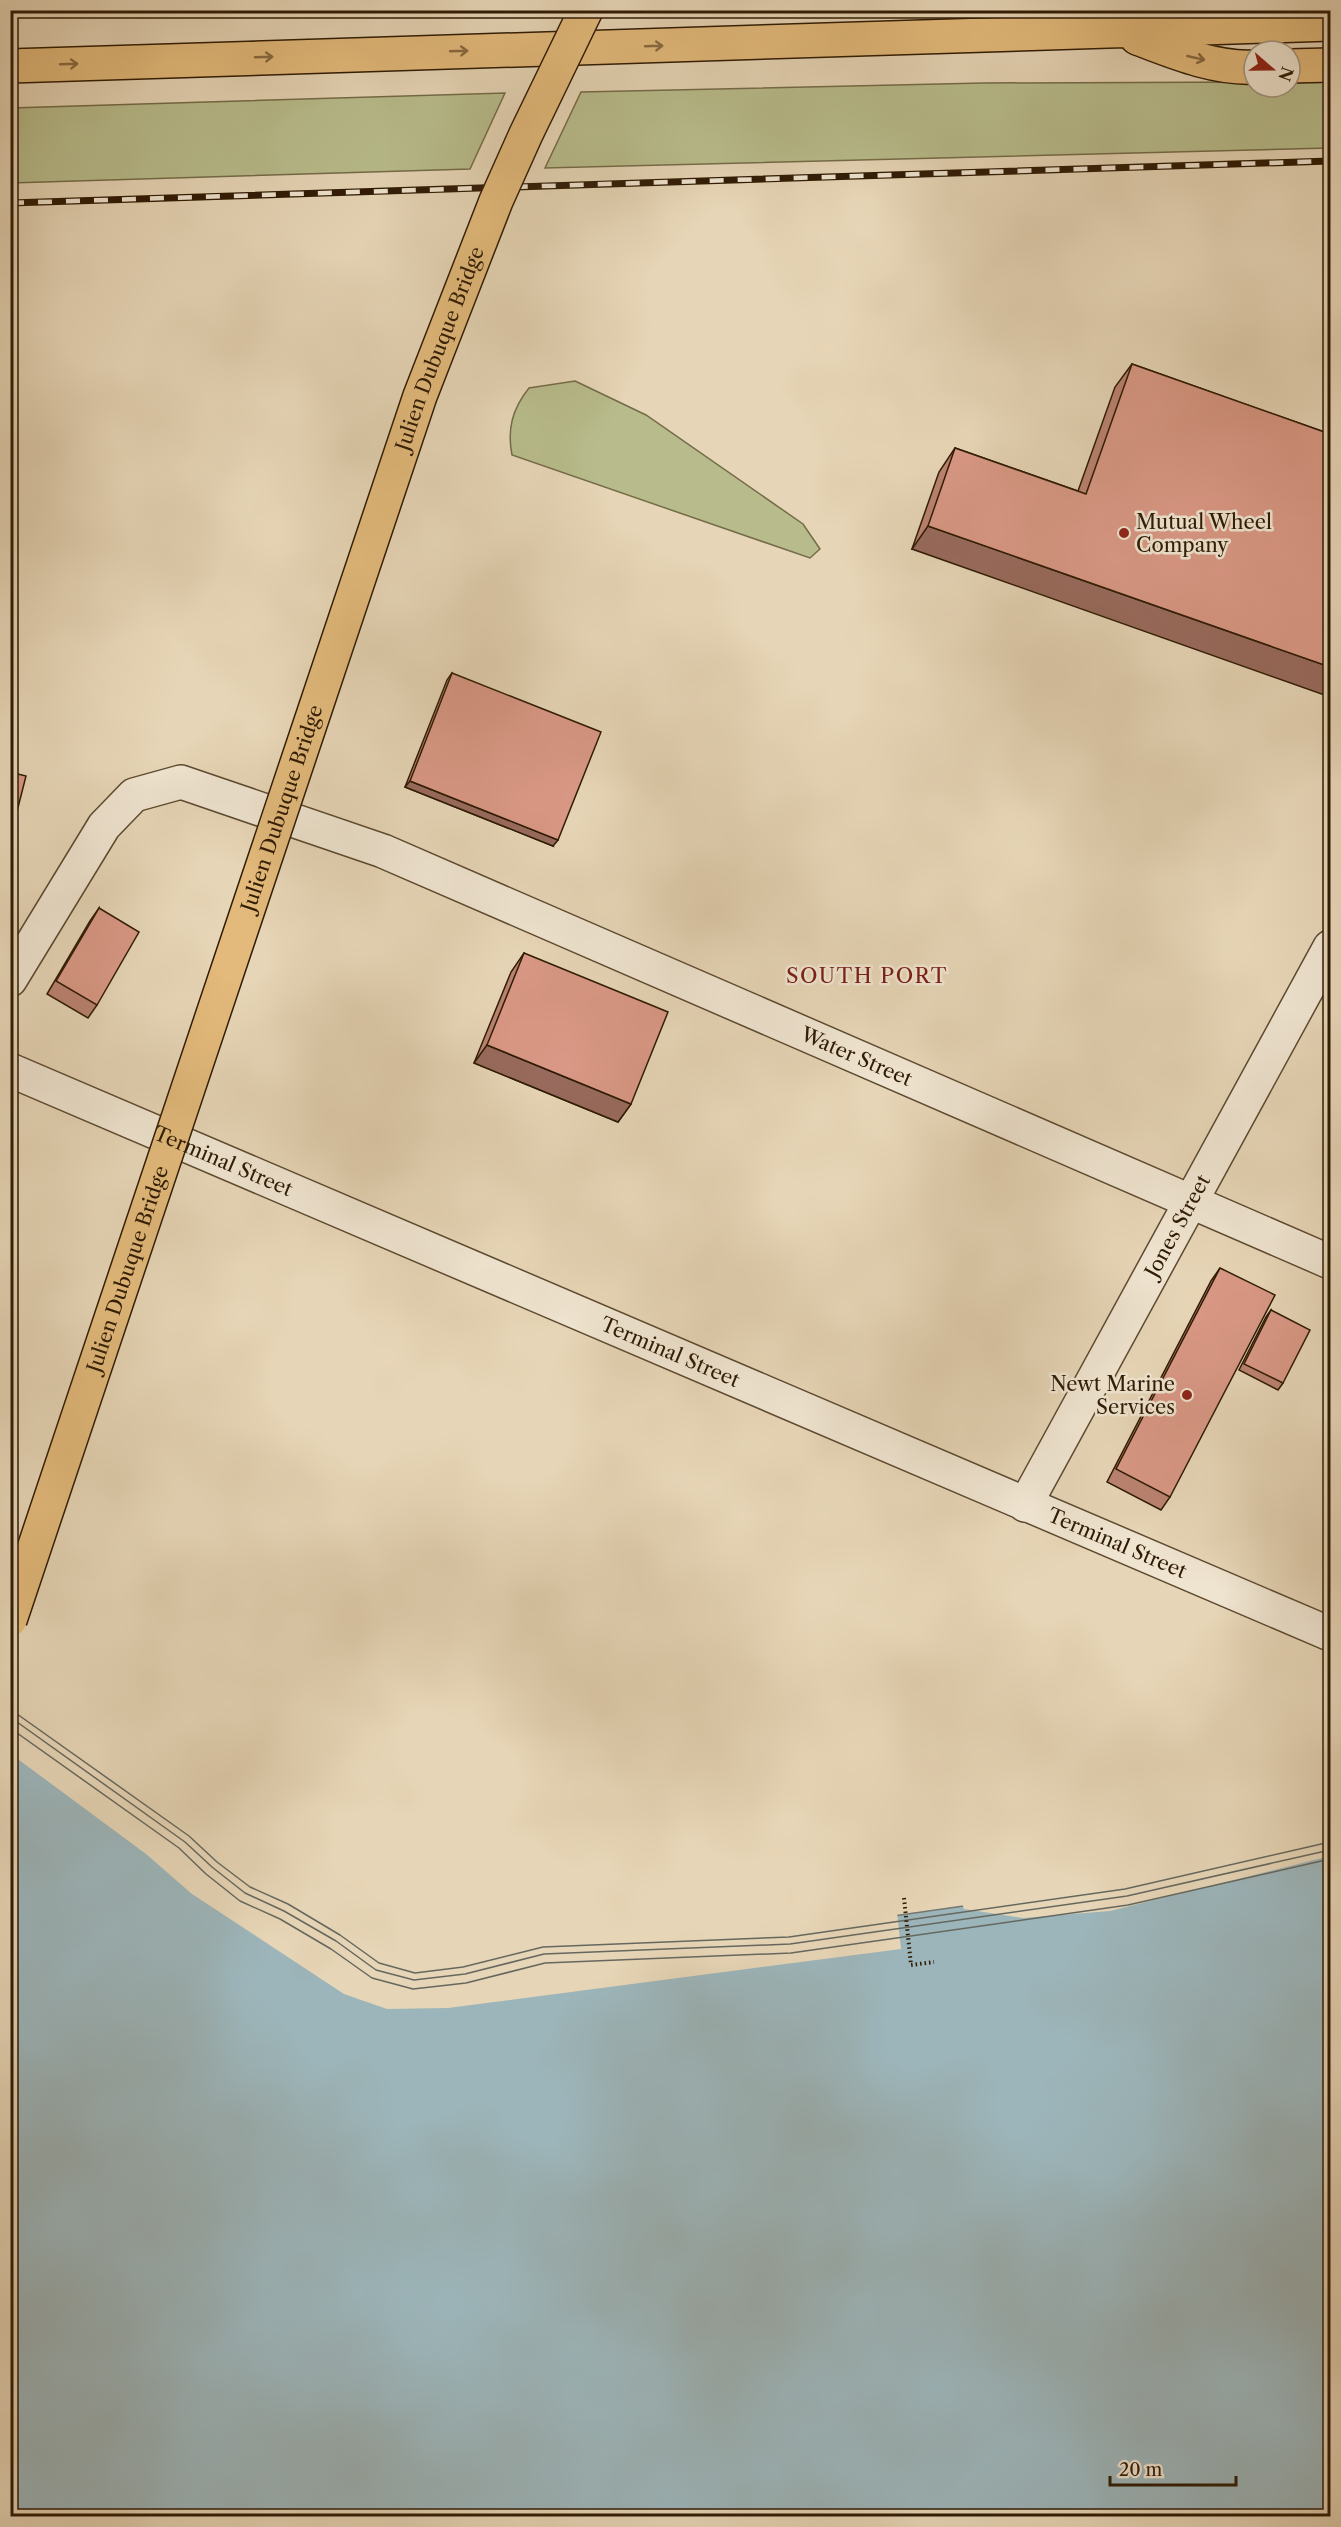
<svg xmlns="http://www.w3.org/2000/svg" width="1341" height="2527" font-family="'Libre Caslon Text',serif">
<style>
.green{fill:#b8bc8c;stroke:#746c48;stroke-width:1.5}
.water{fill:#9cb5ba;stroke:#707771;stroke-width:1.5}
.pier{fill:#e6d5b6}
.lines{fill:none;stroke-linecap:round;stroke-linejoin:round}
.shore{stroke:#66685f;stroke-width:1.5}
.minor-casing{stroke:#5d4a30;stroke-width:36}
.highway-casing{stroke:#2f1b04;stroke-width:36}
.path{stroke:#2f1b04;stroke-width:4;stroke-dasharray:1.5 3;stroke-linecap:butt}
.minor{stroke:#efe4d0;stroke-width:33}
.highway{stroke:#e3ba7b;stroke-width:33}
.rail-casing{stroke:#2f1b04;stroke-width:7}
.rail{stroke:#efe4d0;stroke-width:4.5;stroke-dasharray:14;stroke-linecap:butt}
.highway-bridge-casing{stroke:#2f1b04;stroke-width:36;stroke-linecap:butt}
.highway-bridge{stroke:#e3ba7b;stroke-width:33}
.wall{fill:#bb8372;stroke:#2f1b04;stroke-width:1.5}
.shaded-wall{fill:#986a5d;stroke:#2f1b04;stroke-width:1.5}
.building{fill:#d99885;stroke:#2f1b04;stroke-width:1.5}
.oneway{stroke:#896a40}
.poi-dot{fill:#8f2418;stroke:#efe4d0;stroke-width:2}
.labels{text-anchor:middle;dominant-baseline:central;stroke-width:5;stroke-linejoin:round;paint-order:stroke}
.street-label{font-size:20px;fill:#2f1b04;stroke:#efe4d0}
.poi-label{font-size:20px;fill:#2f1b04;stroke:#efe4d0;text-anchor:start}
.neighbourhood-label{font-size:21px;letter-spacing:1.5px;fill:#7a1f14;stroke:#efe4d0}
</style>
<rect width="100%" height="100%" fill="#e6d5b6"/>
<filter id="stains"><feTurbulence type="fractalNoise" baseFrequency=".00333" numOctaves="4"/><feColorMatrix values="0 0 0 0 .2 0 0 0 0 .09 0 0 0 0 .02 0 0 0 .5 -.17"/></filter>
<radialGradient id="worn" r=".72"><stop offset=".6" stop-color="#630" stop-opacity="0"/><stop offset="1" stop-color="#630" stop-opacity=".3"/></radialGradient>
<!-- green -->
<path class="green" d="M1290,81H1330V148L545,168L581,92L984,83L1254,82V87H1290Z
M505,93L470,169L11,183V108Z
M575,381L646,415L803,524L820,549L810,558L512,455C507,430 512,409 529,388Z"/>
<!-- water -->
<path class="water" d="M10,1702L253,1882L382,1958L416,1967L788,1931L1124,1883L1330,1836V2516H11Z"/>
<!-- pier -->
<path class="pier" d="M10,1699L195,1829L223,1855L255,1880L292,1896L345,1927L383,1955L416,1964L462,1958L541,1938L787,1928L897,1912L901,1949L448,2008L387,2009L344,1994L192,1894L146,1854L11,1754Z
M1330,1833V1856L1110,1911L1023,1918L964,1909L962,1903L1124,1880Z"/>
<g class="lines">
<!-- shore -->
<path class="shore" d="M10,1709L189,1836L217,1862L250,1887L288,1904L340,1935L379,1963L415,1973L463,1967L543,1947L789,1937L1125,1889L1330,1842
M10,1717L185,1842L212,1867L245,1893L284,1911L336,1941L376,1970L414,1980L465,1974L544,1954L790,1944L1127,1896L1330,1850
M10,1728L179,1848L206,1874L240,1901L280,1919L331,1949L372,1978L413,1989L466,1983L545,1963L791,1953L1128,1905L1330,1859"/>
<!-- minor casing -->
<g class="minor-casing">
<g id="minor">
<path id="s1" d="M10,980L104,826L134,795L181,782L383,851L1330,1262"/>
<path id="s2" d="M10,1070L1330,1634"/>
<path id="s3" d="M1025,1505L1330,947"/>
</g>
</g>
<!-- highway casing -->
<g class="highway-casing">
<path id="highway" d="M1137,38C1174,52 1214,69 1254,67
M10,66L1330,24
M1290,66L1330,65"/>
</g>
<!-- path -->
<path class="path" d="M904,1898L911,1965L934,1962"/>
<!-- minor -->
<use href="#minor" class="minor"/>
<!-- highway -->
<use href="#highway" class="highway"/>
<!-- rail casing -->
<g class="rail-casing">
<path id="rail" d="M10,203L1330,161"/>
</g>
<!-- rail -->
<use href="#rail" class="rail"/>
<!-- highway-bridge casing -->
<g class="highway-bridge-casing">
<g id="highway-bridge">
<path id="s4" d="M10,1620L420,396L496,201L526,134L586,10"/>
</g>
</g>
<!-- highway-bridge -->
<use href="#highway-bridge" class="highway-bridge"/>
</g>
<!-- wall -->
<path class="wall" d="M1132,364L1330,434L912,549L939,472L955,448L1078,491L1115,387Z
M452,673L553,846L405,787L447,680Z
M99,908L97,1005L88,1018L47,994L90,921Z
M524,953L631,1104L618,1122L474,1063L511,972Z
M1220,1268L1170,1497L1161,1510L1107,1482L1211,1281Z
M1271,1310L1283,1383L1278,1390L1239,1370L1266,1317Z"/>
<!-- shaded-wall -->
<path class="shaded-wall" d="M928,526L1330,667V697L912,549Z
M410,781L558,840L553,846L405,787Z
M487,1045L631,1104L618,1122L474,1063Z"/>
<!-- building -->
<path class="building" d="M1132,364L1330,434V667L928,526L955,448L1086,494Z
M452,673L601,732L558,840L410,781Z
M10,772L26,776L10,839Z
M99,908L139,932L97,1005L56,981Z
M524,953L668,1012L631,1104L487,1045Z
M1220,1268L1275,1295L1170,1497L1116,1469Z
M1271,1310L1310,1330L1283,1383L1244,1364Z"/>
<!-- one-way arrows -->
<defs><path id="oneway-shaft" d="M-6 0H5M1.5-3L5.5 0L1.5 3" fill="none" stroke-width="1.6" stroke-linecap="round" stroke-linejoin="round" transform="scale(1.5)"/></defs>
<g class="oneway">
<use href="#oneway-shaft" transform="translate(654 46) rotate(-2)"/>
<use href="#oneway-shaft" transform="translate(459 51) rotate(-2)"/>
<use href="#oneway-shaft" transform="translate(264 57) rotate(-2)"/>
<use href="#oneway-shaft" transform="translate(1196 58) rotate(13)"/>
<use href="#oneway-shaft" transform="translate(69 64) rotate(-2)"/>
</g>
<!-- markers -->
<g class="poi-dot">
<circle cx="1124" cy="533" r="6"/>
<circle cx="1187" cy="1395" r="6"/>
</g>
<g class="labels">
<!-- street labels -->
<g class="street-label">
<text stroke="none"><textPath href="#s4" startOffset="1342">Julien Dubuque Bridge</textPath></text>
<text stroke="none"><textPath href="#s4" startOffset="856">Julien Dubuque Bridge</textPath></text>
<text stroke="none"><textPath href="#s1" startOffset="1002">Water Street</textPath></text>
<text stroke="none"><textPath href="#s2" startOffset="232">Terminal Street</textPath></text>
<text stroke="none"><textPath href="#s3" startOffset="318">Jones Street</textPath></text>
<text stroke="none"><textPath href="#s4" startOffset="370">Julien Dubuque Bridge</textPath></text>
<text stroke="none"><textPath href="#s2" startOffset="718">Terminal Street</textPath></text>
<text stroke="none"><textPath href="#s2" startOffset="1204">Terminal Street</textPath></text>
</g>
<!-- poi labels -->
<g class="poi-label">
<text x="1136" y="522">Mutual Wheel<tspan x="1136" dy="23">Company</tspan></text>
<text x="1175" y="1384" text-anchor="end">Newt Marine<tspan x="1175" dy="23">Services</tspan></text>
</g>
<!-- neighbourhood labels -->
<g class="neighbourhood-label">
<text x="867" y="975">SOUTH PORT</text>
</g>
</g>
<!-- margin -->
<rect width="1341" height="2527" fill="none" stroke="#e6d5b6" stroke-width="36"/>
<rect x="12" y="12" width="1317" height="2503" fill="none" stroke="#2f1b04" stroke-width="3"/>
<rect x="18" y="18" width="1305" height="2491" fill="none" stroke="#2f1b04" stroke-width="1.5"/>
<!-- north arrow -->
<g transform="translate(1272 69) rotate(110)"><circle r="28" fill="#efe4d0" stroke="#a2947e" stroke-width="1.5"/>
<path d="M0-4.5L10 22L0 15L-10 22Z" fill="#8f2418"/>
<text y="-9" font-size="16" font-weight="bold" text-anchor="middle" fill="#2f1b04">N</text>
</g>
<!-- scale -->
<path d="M1110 2476v9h126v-9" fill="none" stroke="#2f1b04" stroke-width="3"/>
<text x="1119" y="2476" font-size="18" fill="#2f1b04" stroke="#efe4d0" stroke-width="4.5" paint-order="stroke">20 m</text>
<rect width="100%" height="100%" filter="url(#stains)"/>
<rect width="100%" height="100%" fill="url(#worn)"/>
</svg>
